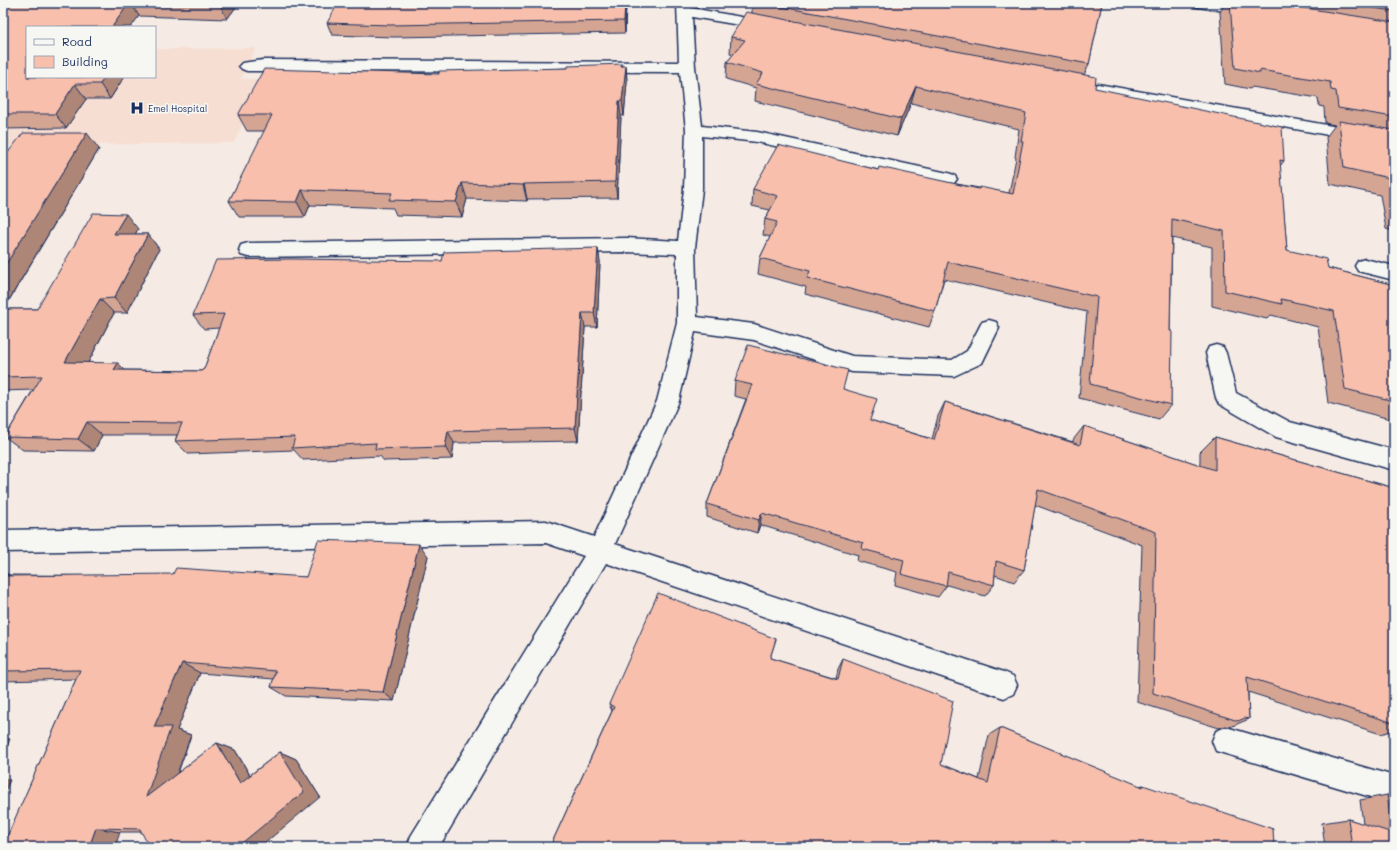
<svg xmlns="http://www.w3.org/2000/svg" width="1397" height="850" font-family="Mali,sans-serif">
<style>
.built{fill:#f7ded3}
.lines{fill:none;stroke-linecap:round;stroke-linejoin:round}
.street-casing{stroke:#1b2f5e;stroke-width:3}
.street{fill:#f6f6f2;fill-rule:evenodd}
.wall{fill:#d5a594;stroke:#1b2f5e}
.shaded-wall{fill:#ae8678;stroke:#1b2f5e}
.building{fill:#f8c0ac;stroke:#1b2f5e}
.labels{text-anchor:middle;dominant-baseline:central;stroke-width:3.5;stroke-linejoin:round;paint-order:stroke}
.far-poi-label{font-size:9px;fill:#1b2f5e;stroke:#f6f6f2;text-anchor:start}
</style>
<rect width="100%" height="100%" fill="#f6ebe4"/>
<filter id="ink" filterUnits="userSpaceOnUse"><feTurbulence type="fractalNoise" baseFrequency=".025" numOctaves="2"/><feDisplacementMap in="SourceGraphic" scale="8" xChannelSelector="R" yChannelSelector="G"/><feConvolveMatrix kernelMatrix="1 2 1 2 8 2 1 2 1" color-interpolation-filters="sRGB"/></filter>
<g filter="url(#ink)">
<!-- built -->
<path class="built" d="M256,48L241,79H263L234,143L3,146V136L46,77H155V49Z"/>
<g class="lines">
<!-- street casing -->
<g class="street-casing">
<path id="street" d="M677,3H691V8L769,22L774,23L776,26L774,29L769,30L692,17L695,67L702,126L757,132L948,173L954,175L957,179L954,183L948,185L757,142L702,136V189L695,248L697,317L754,324L852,356L952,360L967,351L982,322L989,320L996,322L999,328L982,363L954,376L852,372L754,340L695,332L679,401L615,544L1004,672L1013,676L1017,685L1013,694L1004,698L606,563L439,847H407L411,836L584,556L546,543L3,552V530L546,521L594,537L657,401L677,323V254L626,252L248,257L241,255L239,250L241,245L248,243L626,238L678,241L684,189L686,130L680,72L247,71L242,69L239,66L242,63L263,60L679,62Z
M1191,3C1213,3 1235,3 1257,8L1259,11L1257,14L1252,15L1198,7L1193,6Z
M1098,84L1394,137V147L1092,92L1090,89L1092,86Z
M1365,259L1394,266V280L1358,271L1355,266L1358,261Z
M1216,345L1223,347L1226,353L1236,393L1290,422L1394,450V470L1276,437L1219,404L1216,398L1206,353L1209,347Z
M1226,727L1394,776V804L1216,751L1212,741L1216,731Z"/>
</g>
<!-- street -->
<use href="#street" class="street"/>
</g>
<!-- wall -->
<path class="wall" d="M3,3H239L227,19L139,16L27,77H124L110,99H86L66,128L3,129Z
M626,3L625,33L394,37L332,35L327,23Z
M752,3H1102L1089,64L1084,75L1095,88L1284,161L1280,166L1287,250L1328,268L1394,285V420L1328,403L1318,327L1271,315L1267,319L1212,306V247L1172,238L1170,331L1171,405L1159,419L1079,398L1087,312L944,279L935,311L929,327L805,294L806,287L758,274L760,258L770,237L763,235L765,219L770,210L752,206L753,189L878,170L979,188L1009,193L1016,158L1015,157L1019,129L911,103L897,136L755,101L756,88L726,79L727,62L734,54L730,53L731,37L752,13Z
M1225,3H1394V231L1386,229L1380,195L1330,184L1326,137L1335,125L1325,123L1324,107L1319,106L1318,98L1252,87L1250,89L1225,84L1220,12Z
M626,66L627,82L624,116H621L617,198L527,199V201L467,199L462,217L396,215L393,208L310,205L305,217H239L229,201L265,131H247L238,115L439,74L568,68Z
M99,149L4,309H37L138,229L135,234H148L159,249L127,313H114L88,363L125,370L201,371L204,369L219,328L204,329L193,315L442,261L598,248L600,262L597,327H585L578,441L454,443L452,459L384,461L380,456L303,460L294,450L188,454L175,441L177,435H102L94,451L23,450L5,437L33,390L3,391V167L4,166H3V159Z
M735,381L843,389L870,420L932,439L938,416L945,402L1073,442V440L1084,426L1200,465V452L1215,437L1394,488V730L1381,734L1248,692L1249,719L1230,727L1226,726L1219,728L1137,702L1142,545L1035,505L1024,570L1014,582L995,575L994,585L985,596L947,585L938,597L895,585L897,572L857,561L858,555L760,525L757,533L707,517V504L746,399L734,396Z
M428,556L394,701L286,696L271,687L274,679L200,673L177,730L191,735L178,773L217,743L235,750L250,775L280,752L296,759L320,797L142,832H120L3,847L76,679L3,681V572L10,575L306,577Z
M776,639L770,658L836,678L838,669L843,659L941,764L979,779L989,735L1000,728L1139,786L1143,785L1274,847H550L612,711L609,704Z
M1387,795L1394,797V847H1325L1322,823L1348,819L1363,824L1360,800Z"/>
<!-- shaded-wall -->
<path class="shaded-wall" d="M129,3H131L139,16L131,27H112Z
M221,3H239L227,19L220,5Z
M625,3H626L625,33L624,21Z
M626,66L627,82L624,116L622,101Z
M105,77H124L110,99L100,84Z
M75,84L86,99L66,128L55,114Z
M916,86L911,103L897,136L901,119Z
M619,101L621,116L617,198L615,182Z
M87,133L99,149L3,310V269Z
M462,183L467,199L462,217L456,202Z
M524,184L527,199V201L523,185Z
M302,190L310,205L305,217L297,202Z
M126,214L138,229L127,249L114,234Z
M148,234L159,249L127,313L114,298Z
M598,248L600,262L597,327L594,313Z
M100,299L114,313L81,376L65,362Z
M582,313L585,327L578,441L575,428Z
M118,363L132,377L114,370Z
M87,422L102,435L94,451L78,439Z
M448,431L454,443L452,459L445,447Z
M762,513L760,525L757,533L759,520Z
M419,544L428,556L394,701L383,692Z
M3,572L20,581H3Z
M182,663L200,673L177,730L191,735L167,802L146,797L154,727Z
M3,737L10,739L3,756Z
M217,743L235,750L258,789L240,783Z
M280,752L296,759L320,797L260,847H237Z
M3,778L10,780L3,796Z
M96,828L120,832L115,847H89Z"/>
<!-- building -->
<path class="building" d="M3,3H129L112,27H27V77H105L100,84H75L55,114H3Z
M157,3H221L220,5Z
M338,3H625L624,21L390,25L327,23Z
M760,3H1102L1089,64Z
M1230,3H1273L1394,22V117L1338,108L1336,91L1331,90L1330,82L1260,70V73L1235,68Z
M1341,3H1394V11Z
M746,12L1096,77L1095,88L1282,127L1284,161L1280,160L1287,250L1326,259L1328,268L1394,285V401L1345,389L1334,311L1281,299L1282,304L1225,291L1224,231L1172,219L1170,331H1172L1171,405L1090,384L1097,297L948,262L935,311L807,278L810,271L760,258L777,222L765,219L778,196L753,189L778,145L878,170L879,167L979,189L980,187L1013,194L1023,141H1021L1026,113L916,86L901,119L756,84L763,73L727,62L745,40L731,37Z
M622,64L621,66H626L622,101H619L615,182L524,184L523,185L462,183L456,202L389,200L392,193L302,190L297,202L229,201L272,115H238L264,69L439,74V71L568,68V66Z
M1339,121L1394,130V179L1344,168Z
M23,133H87L3,269V167L6,163H3V159Z
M93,213L126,214L114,234H148L114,298L100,299L65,362L118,363L114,370L201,371L204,369L224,314L193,315L216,260L292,259L442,261L444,252L598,248L594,313H582L575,428L448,431L445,447L375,449L376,443L292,448L295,437L175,441L182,423L87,422L78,439L5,437L42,376L3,377V309H37Z
M748,345L848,370L843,389L877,399L870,420L934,440L945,402L1080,445L1084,426L1215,470V437L1394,488V723L1247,677L1249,719L1245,718L1238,721L1153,693L1156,532L1038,489L1024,570L996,561L994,585L948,572L946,586L901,574L904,560L862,549L863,543L762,513L759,520L707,504L752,385L735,381Z
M318,540L419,544L383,692L271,687L276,671L182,663L154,727H171L146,797L217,743L240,783L280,752L304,792L237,847H149L140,829L96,828L89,847H3V846L80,670L3,671V576L173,574L176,568L306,577Z
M658,593L776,639L770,658L838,679L843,659L953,701L941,764L988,783L1000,728L1143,787V785L1273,829L1274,847H988L984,845V847H550L614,707L609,704Z
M1387,795L1394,797V847H1352L1348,819L1393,833Z"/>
</g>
<!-- icons -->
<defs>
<g id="hospital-bare" transform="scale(1.08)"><path d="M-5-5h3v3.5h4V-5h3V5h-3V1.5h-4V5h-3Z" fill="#1b2f5e" stroke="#f6f6f2" stroke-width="2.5" paint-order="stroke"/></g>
</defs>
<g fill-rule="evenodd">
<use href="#hospital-bare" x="137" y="108"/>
</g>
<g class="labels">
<!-- far-poi labels -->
<g class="far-poi-label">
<text x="148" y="108">Emel Hospital</text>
</g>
</g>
<!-- margin -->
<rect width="1397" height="850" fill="none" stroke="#f6f6f2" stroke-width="16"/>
<rect x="8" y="8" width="1381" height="834" fill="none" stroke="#1b2f5e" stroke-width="1.5" filter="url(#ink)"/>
<!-- legend -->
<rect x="26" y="26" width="130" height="52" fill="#f6f6f2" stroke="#9ea6b7"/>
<rect x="34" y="39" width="20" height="6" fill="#f6f6f2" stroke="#9ea6b7"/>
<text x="62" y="46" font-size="12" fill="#1b2f5e">Road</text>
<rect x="34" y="56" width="20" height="12" fill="#f8c0ac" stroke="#9ea6b7"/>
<text x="62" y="66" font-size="12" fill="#1b2f5e">Building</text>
</svg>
